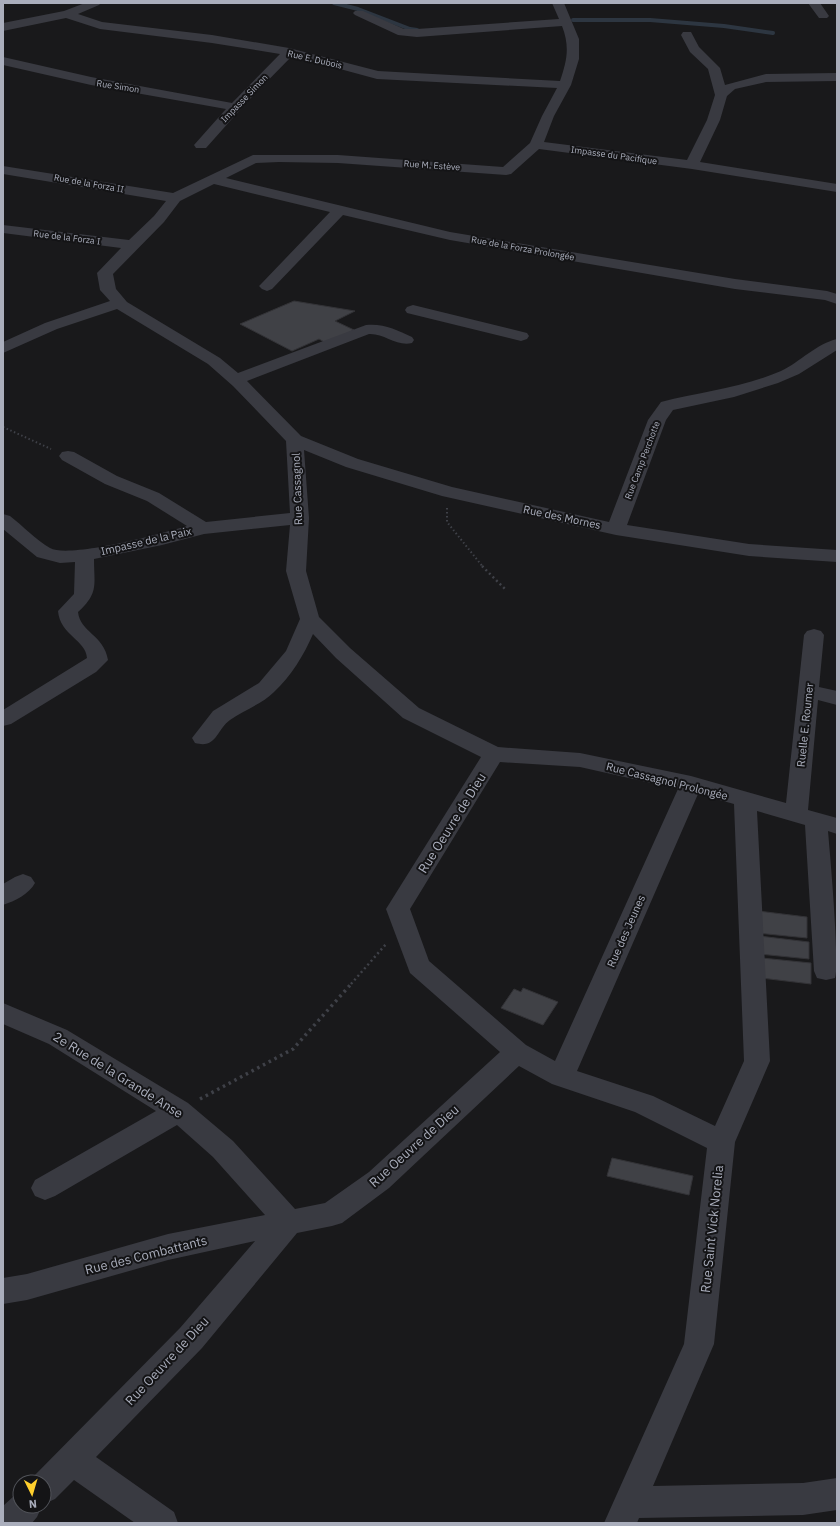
<svg xmlns="http://www.w3.org/2000/svg" width="840" height="1526" font-family="'IBM Plex Sans',sans-serif">
<style>
.lines{fill:none;stroke-linecap:round;stroke-linejoin:round}
.stream{stroke:#2d3641;stroke-width:4}
.building{fill:#404146;stroke:#333337}
.path-far2{stroke:#3f4148;stroke-width:2;stroke-dasharray:1.5 2.5;stroke-linecap:butt}
.path-far1{stroke:#3f4148;stroke-width:2.5;stroke-dasharray:2 3;stroke-linecap:butt}
.path{stroke:#3f4148;stroke-width:3.5;stroke-dasharray:2.5 4;stroke-linecap:butt}
.minor{fill:#393a41;fill-rule:evenodd}
.labels{text-anchor:middle;dominant-baseline:central;stroke-width:4;stroke-linejoin:round;paint-order:stroke}
.far-street-label{font-size:9px;fill:#aaaebc;stroke:#141416}
.street-label{font-size:11px;fill:#aaaebc;stroke:#141416}
.near-street-label{font-size:13px;fill:#aaaebc;stroke:#141416}
</style>
<rect width="100%" height="100%" fill="#19191b"/>
<g class="lines">
<!-- stream -->
<path class="stream" d="M334,3L358,9L410,29L417,30
M573,20H650L724,26L773,33"/>
</g>
<!-- building -->
<path class="building" d="M294,301L355,311L335,321L354,330L326,343L319,339L292,351L240,324Z
M758,911L807,917V938L757,933Z
M759,936L809,942V959L759,954Z
M762,958L811,963V984L761,978Z
M523,988L558,1002L543,1025L501,1008L514,989L521,992Z
M612,1158L693,1176L689,1195L607,1176Z"/>
<g class="lines">
<!-- path-far2 -->
<path class="path-far2" d="M3,427L51,449
M447,508V522L483,567"/>
<!-- path-far1 -->
<path class="path-far1" d="M482,566L505,589
M351,984L387,943"/>
<!-- path -->
<path class="path" d="M200,1099L293,1049L352,983"/>
<!-- minor -->
<path class="minor" d="M85,3H101L99,5L78,14L102,22L212,35L289,48L378,71L560,81C567,60 570,47 562,26L417,37L398,35L355,15L353,13L355,11H363L404,29H417L559,19L552,3H564L579,39V59L571,85L554,116L544,142L687,160L707,120L715,95L708,69L690,52L681,35L683,32H691L699,47L720,68L725,85L766,74L837,73V81L766,82L735,89L727,96L720,120L700,162L837,184V192L692,169L539,149L511,174L506,175L338,163L279,162L256,163L226,178L450,232L735,279L827,291L837,294V304L825,300L735,289L450,240L343,215L272,289L267,291L262,289L259,286L262,283L330,212L214,184L180,201L164,222L113,274L116,289L127,302L220,358L238,373L366,325C383,323 397,330 412,337L414,340L412,343C397,347 384,333 369,334L247,381L301,436L358,459L452,487L609,522L648,420L661,402C701,392 742,388 781,371C800,362 816,344 837,339V350L799,374L778,383L734,397L673,410L666,420L627,525L749,544L837,550V562L749,556L616,535L442,496L346,467L304,450L309,518L306,571L319,617L350,648L419,708L498,747L580,753L691,776L786,803L804,635L807,631L814,629L821,631L824,635L819,687L837,691V705L818,700L808,810L837,818V834L828,831C830,854 840,964 835,978L826,980L817,978L814,971L805,825L757,811L770,1061L735,1142L714,1344L653,1486L803,1483L837,1478V1510L803,1515L639,1518L637,1523H604L684,1344L707,1148L635,1112L552,1084L519,1066L389,1188L342,1223L332,1226L297,1233L202,1348L96,1457L174,1512L178,1523H135L74,1480L55,1499L44,1504V1482H30L33,1477L180,1328L255,1241L168,1260L27,1300L3,1304V1278L27,1274L168,1234L265,1215L213,1157L177,1125L55,1196L45,1200L35,1196L31,1188L35,1180L156,1111L49,1044L3,1024V1003L67,1030L188,1103L233,1141L295,1209L325,1203L369,1172L500,1052L410,973L386,909L481,757L403,718L336,658L313,634C304,655 291,676 274,692C262,704 244,710 230,720C216,730 217,749 195,743L192,738L213,711L259,683L286,651L300,619L286,571L290,525L204,534L162,545L94,559C94,585 99,593 78,612C80,632 104,635 108,660L96,672L11,724L3,726V710L87,658C86,640 60,635 58,611L74,594L75,562L60,563L37,557L3,529V514L10,516C23,526 36,540 50,548C69,559 164,533 187,526L147,501L105,484L62,460L59,456L62,452L68,451L74,452L117,476L159,493L206,522L290,513L286,441L233,386L208,364L117,309L57,329L3,353V342L45,323L110,301L100,290L97,273L121,248L3,233V225L129,240L154,216L166,201L3,174V166L173,193L253,155H338L503,167L530,143L542,116L557,88L377,79L292,56L247,102L206,148H196L194,145L226,109L91,85L3,65V57L91,77L232,103L280,54L212,43L100,29L66,18L3,31V23L64,11ZM500,762L580,767L678,789L555,1061L526,1045L429,961L410,909ZM698,794L734,804L744,1061L715,1126L653,1096L577,1071Z
M808,3H820L829,16L827,18H819Z
M413,305L527,333L529,336L527,339L521,341L407,313L405,310L407,307Z
M23,874L31,877L35,883C29,894 15,901 3,905V884L15,877Z
M20,1493V1506H42L37,1517L32,1523H3V1506L15,1495Z"/>
</g>
<g class="labels">
<!-- far-street labels -->
<g class="far-street-label">
<text transform="translate(315 59) rotate(13)">Rue E. Dubois</text>
<text transform="translate(118 86) rotate(9)">Rue Simon</text>
<text transform="translate(244 98) rotate(-46)">Impasse Simon</text>
<text transform="translate(614 155) rotate(8)">Impasse du Pacifique</text>
<text transform="translate(432 165) rotate(4)">Rue M. Estève</text>
<text transform="translate(89 183) rotate(10)">Rue de la Forza II</text>
<text transform="translate(67 237) rotate(7)">Rue de la Forza I</text>
<text transform="translate(523 248) rotate(10)">Rue de la Forza Prolongée</text>
<text transform="translate(642 460) rotate(-69)">Rue Camp Perchotte</text>
</g>
<!-- street labels -->
<g class="street-label">
<text transform="translate(297 489) rotate(-92)">Rue Cassagnol</text>
<text transform="translate(562 517) rotate(12)">Rue des Mornes</text>
<text transform="translate(146 541) rotate(-13)">Impasse de la Paix</text>
<text transform="translate(805 725) rotate(-84)">Ruelle E. Roumer</text>
<text transform="translate(667 781) rotate(14)">Rue Cassagnol Prolongée</text>
<text transform="translate(626 931) rotate(-66)">Rue des Jeunes</text>
</g>
<!-- near-street labels -->
<g class="near-street-label">
<text transform="translate(452 823) rotate(-58)">Rue Oeuvre de Dieu</text>
<text transform="translate(118 1075) rotate(32)">2e Rue de la Grande Anse</text>
<text transform="translate(414 1146) rotate(-42)">Rue Oeuvre de Dieu</text>
<text transform="translate(712 1229) rotate(-84)">Rue Saint Vick Norelia</text>
<text transform="translate(146 1255) rotate(-14)">Rue des Combattants</text>
<text transform="translate(167 1361) rotate(-47)">Rue Oeuvre de Dieu</text>
</g>
</g>
<!-- border -->
<rect width="840" height="1526" fill="none" stroke="#aaaebc" stroke-width="8"/>
<!-- north arrow -->
<g transform="translate(32 1494) rotate(175)"><circle r="19" fill="#141416" stroke="#505258"/>
<path d="M0-3L7 15L0 10L-7 15Z" fill="#ffcf2d"/>
<text y="-6" font-size="11" font-weight="bold" text-anchor="middle" fill="#aaaebc">N</text>
</g>
</svg>
